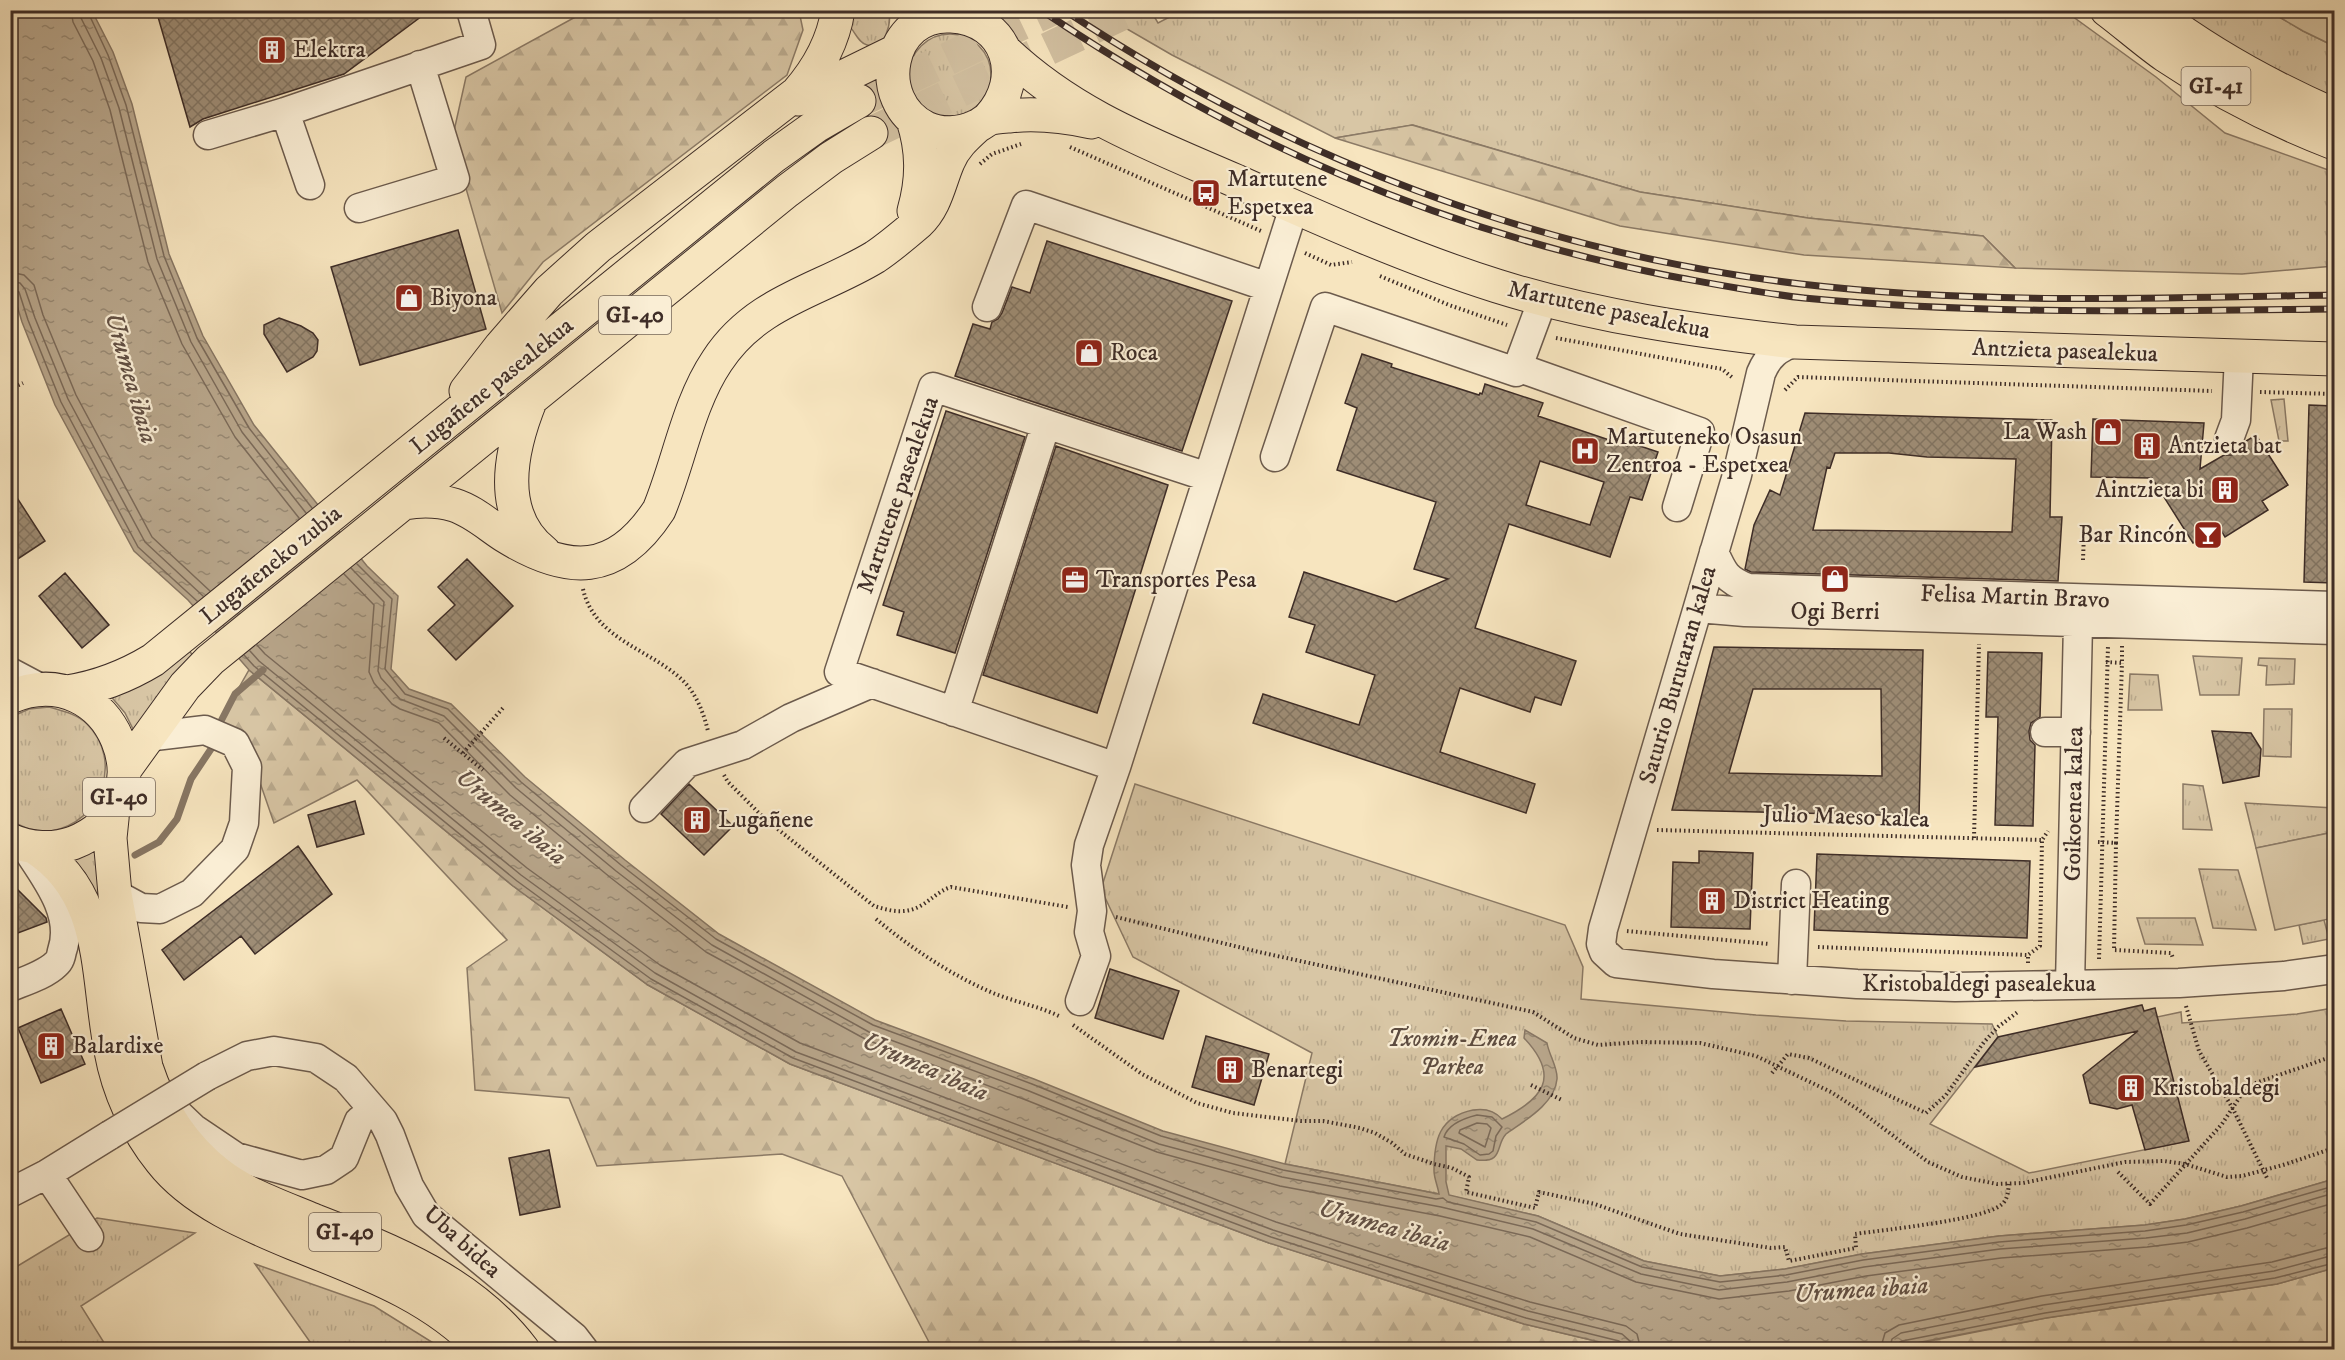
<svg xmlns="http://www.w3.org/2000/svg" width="2345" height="1360" font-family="'IM FELL DW Pica',serif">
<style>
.grass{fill:url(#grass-tufts);stroke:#8b7a66;stroke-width:1.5}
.forest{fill:url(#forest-firs);stroke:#8b7a66;stroke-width:1.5}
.pitch{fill:#d8c6a5;stroke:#8b7a66;stroke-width:1.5}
.water{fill:url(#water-ripples);stroke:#877663;stroke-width:1.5}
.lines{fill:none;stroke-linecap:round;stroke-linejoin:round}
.shore{stroke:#7b6a59;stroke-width:1.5}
.stream{stroke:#877663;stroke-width:7}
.building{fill:url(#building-cross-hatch);stroke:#3e2d27;stroke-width:1.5;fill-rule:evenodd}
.major-tunnel{stroke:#d2c0a1;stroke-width:33;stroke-dasharray:33 16;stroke-linecap:butt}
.minor-casing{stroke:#6c5b4d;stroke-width:31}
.major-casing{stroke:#3e2d27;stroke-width:35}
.path{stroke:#3e2d27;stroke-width:4;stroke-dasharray:1.5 3;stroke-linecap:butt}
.minor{stroke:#faeed5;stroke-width:28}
.major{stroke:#f7e5bf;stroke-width:33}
.rail-casing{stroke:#3e2d27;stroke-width:7}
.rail{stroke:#faeed5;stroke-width:4.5;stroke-dasharray:14;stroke-linecap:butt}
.minor-bridge-casing{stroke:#6c5b4d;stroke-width:31;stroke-linecap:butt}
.minor-bridge{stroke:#faeed5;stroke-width:28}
.labels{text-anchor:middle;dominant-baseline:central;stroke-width:4.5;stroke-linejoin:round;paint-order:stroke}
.shield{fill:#faeed5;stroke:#76675b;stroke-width:1.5}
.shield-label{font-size:22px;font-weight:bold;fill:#3e2d27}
.poi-label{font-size:24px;fill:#3e2d27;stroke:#faeed5;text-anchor:start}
.street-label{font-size:24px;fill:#3e2d27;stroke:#faeed5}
.park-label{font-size:24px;font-style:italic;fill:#5d4c40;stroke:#faeed5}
.water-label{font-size:26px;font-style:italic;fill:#635145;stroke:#faeed5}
</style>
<defs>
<pattern id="grass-tufts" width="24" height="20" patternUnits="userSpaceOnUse" patternTransform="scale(1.5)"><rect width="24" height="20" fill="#d8c6a5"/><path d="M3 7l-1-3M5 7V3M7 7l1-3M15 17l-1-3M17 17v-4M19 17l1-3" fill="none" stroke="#baaa8e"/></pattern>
<pattern id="forest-firs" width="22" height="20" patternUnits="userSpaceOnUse" patternTransform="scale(1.5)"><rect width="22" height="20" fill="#d8c6a5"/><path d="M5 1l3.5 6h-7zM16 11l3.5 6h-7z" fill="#baaa8e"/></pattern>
<pattern id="water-ripples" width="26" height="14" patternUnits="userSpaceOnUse" patternTransform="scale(1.5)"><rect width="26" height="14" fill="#b8a68b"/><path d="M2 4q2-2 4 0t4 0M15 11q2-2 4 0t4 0" fill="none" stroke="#978872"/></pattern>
<pattern id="building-cross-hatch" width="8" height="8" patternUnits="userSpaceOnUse" patternTransform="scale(1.5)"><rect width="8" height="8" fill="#9e8d76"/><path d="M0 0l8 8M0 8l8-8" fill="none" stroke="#827461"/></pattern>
</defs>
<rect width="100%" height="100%" fill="#f7e5bf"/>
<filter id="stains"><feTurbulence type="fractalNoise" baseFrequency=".00333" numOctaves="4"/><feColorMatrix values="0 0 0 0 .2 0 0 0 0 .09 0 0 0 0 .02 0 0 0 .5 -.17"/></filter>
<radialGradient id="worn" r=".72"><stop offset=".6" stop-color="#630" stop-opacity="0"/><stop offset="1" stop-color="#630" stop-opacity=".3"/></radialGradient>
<!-- grass -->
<path class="grass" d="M1183,10L2065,11L2156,77L2225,133L2334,172V266L2242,274L2015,268L1983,236L1808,218L1640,192L1413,125L1335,138L1172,55L1096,11H1151L1158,23Z
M851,11H889C891,23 886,51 867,45C857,42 855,30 847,24Z
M2166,11H2269L2303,31L2334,46V100L2294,83Z
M909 75a41 41 0 1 1 82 0a41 41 0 1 1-82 0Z
M2284,399L2288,441H2279L2271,400Z
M187,647L195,659L137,737L125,713L108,693Z
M2193,656L2242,658L2239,695H2200Z
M2259,658L2295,659L2294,684L2266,685L2267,666L2258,665Z
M2130,674L2158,675L2162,710H2128Z
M49,707C63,711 77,714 87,724C124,761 101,823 51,831C36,833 23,827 11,821V717L29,709Z
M2264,709H2292L2291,757L2263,756Z
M1135,784L1565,925L1583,967L1581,999L1756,1015L1846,1021L1992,1024L1998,1037L1930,1124L2029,1173L2188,1141L2157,1017L2181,1012L2182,1023L2297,1014L2334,1008V1179L2241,1206L2185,1219L2145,1225L1999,1236L1862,1254L1785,1269L1720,1276L1644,1261L1538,1216L1460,1198L1285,1164L1312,1053L1133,957L1101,889Z
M2183,784L2203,786L2212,830L2183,829Z
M2245,803L2334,808V832L2256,848Z
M96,849L104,902L98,904L85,873L72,859Z
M2199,869L2238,870L2256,930L2213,928Z
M2137,918H2195L2203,945L2145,944Z
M2324,920L2329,939L2303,944L2299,925Z
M97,1218L195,1233L81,1306L108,1349L11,1350V1270Z
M255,1264L374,1306L443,1349H315Z"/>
<!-- forest -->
<path class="forest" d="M593,10L799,11L803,30L787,75L543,262L502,313L452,140L466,77L579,15Z
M1412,125L1640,192L1808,218L1983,236L2015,268L1804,255L1620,226L1335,138Z
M249,670L513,886L648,985L790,1064L1269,1243L1524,1324L1629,1349L1092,1350L1089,1341L930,1344L842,1176L782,1154L597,1166L569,1098L475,1090L467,968L507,940L357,780L274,823L249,751L220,721Z
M2334,1268V1349L1885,1350L2046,1318L2277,1284Z"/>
<!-- pitch -->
<path class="pitch" d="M2269,11H2334V46L2303,31Z
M2334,832V918L2275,930L2256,848Z"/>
<!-- water -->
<path class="water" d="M10,11H92L113,52L132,104L169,254L203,336L254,425L367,566L398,596L391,669L409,689L451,704L525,777L625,860L719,934L875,1020L1034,1079L1163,1131L1285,1164L1439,1194C1438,1187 1434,1178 1434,1171C1434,1140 1439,1117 1473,1110C1485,1108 1494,1110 1502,1119C1543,1099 1561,1077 1524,1038L1525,1030L1547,1043C1549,1055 1558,1068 1557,1079C1555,1104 1524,1121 1506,1134C1495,1146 1504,1163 1477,1160L1461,1149L1446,1146V1182L1449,1195L1538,1216L1644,1261L1720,1276L1785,1269L1862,1254L1999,1236L2145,1225L2185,1219L2241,1206L2334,1179V1268L2277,1284L2046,1318L1885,1349H1629L1524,1324L1269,1243L790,1064L648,985L513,886L249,670L188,600L134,551L55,405L22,322L11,286Z"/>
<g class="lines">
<!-- shore -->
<path class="shore" d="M71,10L73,22L93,61L110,110L148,262L182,344L235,437L299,518
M80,10L81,18L101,58L119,108L157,259L191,342L242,432L306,513
M87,10L108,55L126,105L164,256L197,338L249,428L312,508
M10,272L24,275L34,285L43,315L76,395L152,537L210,591
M10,281L20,283L25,289L35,318L68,399L145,542L203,596
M10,288L19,292L28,320L61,402L138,547L197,601
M357,564L392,599L385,669L405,694L448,709L521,782L621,865L716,939L873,1025L1032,1084L1161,1136L1283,1170L1436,1199L1443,1198L1448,1202L1536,1222L1642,1267L1720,1282L1786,1275L1863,1260L1999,1242L2145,1231L2186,1225L2243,1212L2334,1186
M351,568L384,602L378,671L381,678L400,699L444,716L516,788L616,871L712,945L869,1032L1029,1091L1159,1144L1282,1177L1441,1207L1533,1229L1641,1274L1719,1290L1787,1282L1864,1267L2000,1249L2146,1238L2187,1233L2245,1219L2334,1193
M344,574L374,605L369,672L374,683L392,704L400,709L439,723L510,795L611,878L706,952L867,1040L1026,1100L1157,1152L1280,1186L1440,1216L1530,1237L1636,1282L1719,1299L1789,1291L1866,1276L2001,1258L2147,1247L2188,1242L2247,1228L2334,1203
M257,645L265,654L527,868L660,965L800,1043L1276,1222L1530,1302L1626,1326L1637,1334L1641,1350
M250,651L259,661L521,875L655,973L796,1052L1273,1230L1528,1311L1622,1334L1630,1341L1632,1350
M244,655L254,666L517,881L651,979L793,1058L1271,1237L1526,1318L1619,1341L1623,1344L1624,1350
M1477,1115L1492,1117L1502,1127L1496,1136L1493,1151L1489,1154L1480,1155L1464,1144L1444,1137C1448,1124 1465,1118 1477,1115Z
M1477,1123L1487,1124L1491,1128L1485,1147L1459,1133L1460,1130Z
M1880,1350L1885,1333L1899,1325L2042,1296L2272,1262L2334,1246
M1889,1350L1892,1339L1901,1333L2043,1305L2274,1271L2334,1255
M1896,1350L1897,1344L1902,1341L2045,1313L2275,1278L2334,1263"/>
<!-- stream -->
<path class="stream" d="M220,723L235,694L263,670
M135,855L159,842L177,819L191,779L213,746"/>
</g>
<!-- building -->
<path class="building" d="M156,10H430L344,74L203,119L190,127Z
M458,230L486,329L360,365L331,267Z
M1047,241L1232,301L1182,451L955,376L973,324L990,329L992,322L998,319L1002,313L1012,287L1030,293Z
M279,318L301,326L313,333L318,340L317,351L313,357L287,372L264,334V325Z
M1362,354L1392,364L1391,367L1479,395L1480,393L1482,394L1485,384L1543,403L1538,416L1627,446L1628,442L1658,452L1642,500L1630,497L1610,557L1509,524L1475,628L1576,661L1561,705L1535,697L1530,712L1460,688L1440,752L1535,784L1526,813L1253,723L1263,694L1359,725L1375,675L1306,652L1315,625L1289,617L1304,572L1396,602L1448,579L1414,569L1436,502L1337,470L1357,408L1345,403ZM1540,461L1604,482L1590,525L1526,505Z
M2309,405L2334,406V583L2304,582Z
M946,411L1025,437L955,653L897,635L904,612L883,605Z
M1805,413L2052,420L2050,517H2062L2058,581L1751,572L1745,569L1754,525L1770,490L1780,495ZM1835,453H1889L1927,457L2016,459L2012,532L1813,530L1827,467L1830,468Z
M2093,419L2204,423L2200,469L2224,455H2231L2239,452L2246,441L2256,435L2288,485L2262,501L2268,510L2225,537L2219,527L2193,543L2152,478L2091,477Z
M1056,446L1168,485L1097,713L983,675Z
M10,487L45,541L10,564Z
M467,559L513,606L456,660L428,630L455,605L438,587Z
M65,573L109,625L82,648L39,596Z
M1714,647L1923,650L1919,816L1672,810ZM1753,689H1881L1882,776L1729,773Z
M1988,652L2042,653L2040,717L2031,723L2029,731L2030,740L2035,745L2033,826L1995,825L1998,717H1986Z
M2212,731L2251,733L2261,749L2259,776L2223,783Z
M689,784L733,826L704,855L661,814Z
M355,801L364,834L317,847L308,815Z
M298,846L332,894L255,954L241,936L184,980L162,950Z
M1699,851L1753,853L1750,929L1671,927L1673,862L1699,863Z
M1817,854L2030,861L2027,938L1814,930Z
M10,882L46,918L47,922L10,936Z
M1110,969L1179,991L1163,1039L1095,1018Z
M2142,1005L2144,1011L2155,1008L2189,1141L2145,1150L2132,1105L2117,1109L2090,1103L2083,1075L2138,1031L1975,1067L1998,1037Z
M61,1009L85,1064L41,1083L18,1028Z
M1206,1036L1269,1054L1254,1105L1192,1087Z
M549,1150L560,1207L520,1215L509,1158Z"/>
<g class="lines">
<!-- major-tunnel -->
<path class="major-tunnel" d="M859,101L1050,10
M871,133L1130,10"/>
<!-- minor casing -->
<g class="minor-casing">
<path id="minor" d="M285,112L310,185
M208,135L285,112L481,45L471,10
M359,208L455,179L420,65
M987,307L1026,205L1268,287
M1795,342C1778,348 1768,356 1761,373L1737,475L1603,929L1601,944L1604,952L1616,963L1713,974L1857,984L1955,987L2179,983L2284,976L2334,969
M1517,367L1700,432L1677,507
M2229,439L2236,420L2239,356
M1275,457L1325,307L1516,372L1543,299
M1208,477L933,387L839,672L1116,767L1294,207
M1714,552C1723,572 1726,580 1748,588L2334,606
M1698,608L1745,612L2334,630
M10,672L42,689
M954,712L1046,424
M2045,732H2076
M644,808L687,763L743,745L791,718L872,683
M115,894L141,908L160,909L192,893L235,849L244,823L247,767L235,743L205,730L146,737
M1792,980L1796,884
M2070,985L2078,623
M10,987C25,981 45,975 56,964C60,961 61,956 62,951C75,913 44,876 24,845
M1080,1001L1096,956L1089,932L1092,911L1086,865L1089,845L1116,767
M207,1076L247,1056L274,1051L316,1058L346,1078L383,1121L390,1135L409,1186L426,1215L574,1337L584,1350
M171,1107L193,1128L236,1157L302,1175L326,1170L344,1158L359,1121L372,1111
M47,1174L89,1237
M10,1193L47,1174L110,1135"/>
</g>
<!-- major casing -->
<g class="major-casing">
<path id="major" d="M2107,10C2127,25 2146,42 2166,56C2218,91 2277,121 2334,143
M2152,10C2208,53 2270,87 2334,115
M1005,51C1074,116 1151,144 1236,181C1321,219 1408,258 1497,286C1593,316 1695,331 1795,342L2334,359
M798,99L896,51
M989,118C1026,78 1008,19 951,16C888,12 871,101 926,128C941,135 960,134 975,127C981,125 985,120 991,118C997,117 1003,116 1009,116C1037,113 1064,116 1091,122
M913,120C923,151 923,179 914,211
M466,391L501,346L549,291L598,247L797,93C818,69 833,43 838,10
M531,399C511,448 495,514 544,552
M404,503C421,500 437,500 454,505C473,511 488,525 505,536C568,575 616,576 659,510C679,462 688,404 717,361C756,301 819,291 875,257C890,247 904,235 918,223C936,206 939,183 948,162C954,147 965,137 976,127
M67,692C99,687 125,677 153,660L774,156L816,126L859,101
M10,697C112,654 173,804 73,843C53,850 30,849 10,840
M125,769L185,686L210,660L787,191L831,158L871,133
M113,809L110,838L115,894L146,1067C160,1110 183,1146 219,1174C246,1195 282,1207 313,1220C390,1250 471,1281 523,1350
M34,847C107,893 96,976 111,1051C118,1090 136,1130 161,1161C193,1202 249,1225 295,1244C362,1271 432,1295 483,1350"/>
</g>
<!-- path -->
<path class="path" d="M1070,147L1261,231
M980,164L992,154L1021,144
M1305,253L1331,265L1352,262
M1380,276L1449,305L1507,325
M1556,338L1722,369L1734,379
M10,389L23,383
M1785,390L1798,377L2212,391
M2260,392L2334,394
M2083,560L2084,533
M583,589C595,642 656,650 687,685C698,698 704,715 708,731
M2106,662L2122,663V646
M444,738L483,770
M463,753L503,708
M724,775L728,782L765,819L874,906C890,911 906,915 922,905C932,899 939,891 951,887L1068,907
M1657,830L2042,840
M1974,838L1979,644
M2098,842L2116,843L2122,663
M2116,843L2114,950L2171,953L2173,958
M1116,917L1259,952L1533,1012L1574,1038L1598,1045L1641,1042L1700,1043L1756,1056L1831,1092L1859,1110L1928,1162L1962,1177L1997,1184L2023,1183L2125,1162L2164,1161L2185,1164L2227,1177L2242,1176L2283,1165L2334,1148
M876,919C911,948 951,975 993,993C1015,1002 1038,1006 1059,1016
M1627,931L1769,944
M1818,947L2028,955
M2099,959L2108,646
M2028,963V955L2040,946L2042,840L2048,831
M2186,1006L2199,1051L2233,1109L2267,1178
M1073,1025L1142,1074L1197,1103L1233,1113L1301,1121H1323L1360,1128L1375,1133L1392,1143L1405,1154L1434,1164L1452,1168L1469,1177L1466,1192L1535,1208L1539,1192L1595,1204L1680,1234L1771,1248L1785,1247L1789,1261L1856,1248L1855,1234C1882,1230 1983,1220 2001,1205C2008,1200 2008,1191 2009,1184
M1772,1073L1788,1054L1809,1058L1926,1113L1946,1095L1984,1042L1998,1027L2019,1011
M1531,1085L1562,1100
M2118,1172L2150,1204L2222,1124L2247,1086L2334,1056"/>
<!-- minor -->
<use href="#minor" class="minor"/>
<!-- major -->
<use href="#major" class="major"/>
<!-- rail casing -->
<g class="rail-casing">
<path id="rail" d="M1041,10C1236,142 1439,230 1670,276C1714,284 1759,293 1804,298C1981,315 2158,311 2334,309
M1064,10C1285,157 1537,253 1801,284C1978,305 2157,298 2334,295"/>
</g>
<!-- rail -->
<use href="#rail" class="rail"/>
<!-- minor-bridge casing -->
<g class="minor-bridge-casing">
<path id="minor-bridge" d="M110,1135L207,1076"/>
</g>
<!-- minor-bridge -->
<use href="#minor-bridge" class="minor-bridge"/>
</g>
<!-- icons -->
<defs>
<g id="building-square" transform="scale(1.5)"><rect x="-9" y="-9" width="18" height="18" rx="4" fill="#8f2418" stroke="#faeed5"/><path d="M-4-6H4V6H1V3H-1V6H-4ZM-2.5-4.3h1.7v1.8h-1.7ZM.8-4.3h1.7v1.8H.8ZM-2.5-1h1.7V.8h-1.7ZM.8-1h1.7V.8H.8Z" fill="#fff"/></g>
<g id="bus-square" transform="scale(1.5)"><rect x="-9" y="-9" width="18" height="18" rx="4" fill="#8f2418" stroke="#faeed5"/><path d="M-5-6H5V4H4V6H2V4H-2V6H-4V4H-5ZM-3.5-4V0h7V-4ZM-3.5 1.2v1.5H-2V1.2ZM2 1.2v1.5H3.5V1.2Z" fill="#fff"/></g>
<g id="shop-square" transform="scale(1.5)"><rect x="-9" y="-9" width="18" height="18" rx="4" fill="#8f2418" stroke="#faeed5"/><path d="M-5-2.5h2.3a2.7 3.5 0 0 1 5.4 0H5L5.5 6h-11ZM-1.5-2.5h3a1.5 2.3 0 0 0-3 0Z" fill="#fff"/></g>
<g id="hospital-square" transform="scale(1.5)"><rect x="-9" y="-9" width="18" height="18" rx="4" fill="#8f2418" stroke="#faeed5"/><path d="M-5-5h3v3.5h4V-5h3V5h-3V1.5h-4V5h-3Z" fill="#fff"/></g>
<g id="bar-square" transform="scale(1.5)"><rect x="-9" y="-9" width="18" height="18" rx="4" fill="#8f2418" stroke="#faeed5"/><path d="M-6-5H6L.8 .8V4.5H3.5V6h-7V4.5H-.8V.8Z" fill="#fff"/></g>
<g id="office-square" transform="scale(1.5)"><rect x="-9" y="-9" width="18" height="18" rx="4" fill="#8f2418" stroke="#faeed5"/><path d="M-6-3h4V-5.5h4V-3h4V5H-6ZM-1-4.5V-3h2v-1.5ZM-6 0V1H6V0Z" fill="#fff"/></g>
</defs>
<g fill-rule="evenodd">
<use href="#building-square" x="272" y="50"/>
<use href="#bus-square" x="1206" y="193"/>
<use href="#shop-square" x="409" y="298"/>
<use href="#shop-square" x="1089" y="353"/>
<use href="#shop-square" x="2108" y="432"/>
<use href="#building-square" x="2147" y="446"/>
<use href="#hospital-square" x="1585" y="451"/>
<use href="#building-square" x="2225" y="490"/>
<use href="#bar-square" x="2208" y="535"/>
<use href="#shop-square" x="1835" y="579"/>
<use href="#office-square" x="1075" y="580"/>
<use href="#building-square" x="697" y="820"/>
<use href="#building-square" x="1712" y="901"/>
<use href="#building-square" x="51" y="1046"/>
<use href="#building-square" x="1230" y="1070"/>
<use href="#building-square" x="2131" y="1088"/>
</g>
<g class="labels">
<!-- shield labels -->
<g class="shield">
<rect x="2181.5" y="67" width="69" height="38" rx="4.5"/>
<rect x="599" y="296" width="72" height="38" rx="4.5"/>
<rect x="83" y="778" width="72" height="38" rx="4.5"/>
<rect x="309" y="1213" width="72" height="38" rx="4.5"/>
</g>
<g class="shield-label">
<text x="2216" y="86">GI-41</text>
<text x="635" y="315">GI-40</text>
<text x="119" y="797">GI-40</text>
<text x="345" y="1232">GI-40</text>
</g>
<!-- poi labels -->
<g class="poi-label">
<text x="293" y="50">Elektra</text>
<text x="1227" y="179">Martutene<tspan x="1227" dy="28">Espetxea</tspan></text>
<text x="430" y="298">Biyona</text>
<text x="1110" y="353">Roca</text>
<text x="2087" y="432" text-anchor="end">La Wash</text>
<text x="1606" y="437">Martuteneko Osasun<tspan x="1606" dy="28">Zentroa - Espetxea</tspan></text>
<text x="2168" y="446">Antzieta bat</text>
<text x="2204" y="490" text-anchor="end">Aintzieta bi</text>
<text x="2187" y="535" text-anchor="end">Bar Rincón</text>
<text x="1096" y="580">Transportes Pesa</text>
<text x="1835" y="612" text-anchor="middle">Ogi Berri</text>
<text x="718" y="820">Lugañene</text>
<text x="1733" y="901">District Heating</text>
<text x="72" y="1046">Balardixe</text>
<text x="1251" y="1070">Benartegi</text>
<text x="2152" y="1088">Kristobaldegi</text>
</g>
<!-- street labels -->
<g class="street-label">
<text transform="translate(1609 310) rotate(12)">Martutene pasealekua</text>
<text transform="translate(2065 351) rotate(2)">Antzieta pasealekua</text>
<text transform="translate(492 386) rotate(-39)">Lugañene pasealekua</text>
<text transform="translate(898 495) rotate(-71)">Martutene pasealekua</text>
<text transform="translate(271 565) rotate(-39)">Lugañeneko zubia</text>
<text transform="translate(2015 597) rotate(2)">Felisa Martin Bravo</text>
<text transform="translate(1678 675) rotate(-74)">Saturio Burutaran kalea</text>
<text transform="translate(2074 804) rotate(-89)">Goikoenea kalea</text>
<text transform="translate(1846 817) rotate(2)">Julio Maeso kalea</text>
<text x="1979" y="984">Kristobaldegi pasealekua</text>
<text transform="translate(462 1242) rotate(42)">Uba bidea</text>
</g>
<!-- park labels -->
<g class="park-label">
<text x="1452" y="1039">Txomin-Enea<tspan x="1452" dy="28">Parkea</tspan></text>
</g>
<!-- water labels -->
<g class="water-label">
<text transform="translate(131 378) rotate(74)">Urumea ibaia</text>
<text transform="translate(511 817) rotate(40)">Urumea ibaia</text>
<text transform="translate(925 1067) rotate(24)">Urumea ibaia</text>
<text transform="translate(1384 1226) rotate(16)">Urumea ibaia</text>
<text transform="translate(1861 1290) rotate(-4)">Urumea ibaia</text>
</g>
</g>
<!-- margin -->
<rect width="2345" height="1360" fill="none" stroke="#f7e5bf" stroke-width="36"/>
<rect x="12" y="12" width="2321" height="1336" fill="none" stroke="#3e2d27" stroke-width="3"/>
<rect x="18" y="18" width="2309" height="1324" fill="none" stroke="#3e2d27" stroke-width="1.5"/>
<rect width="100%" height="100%" filter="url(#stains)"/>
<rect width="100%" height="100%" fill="url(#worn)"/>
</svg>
